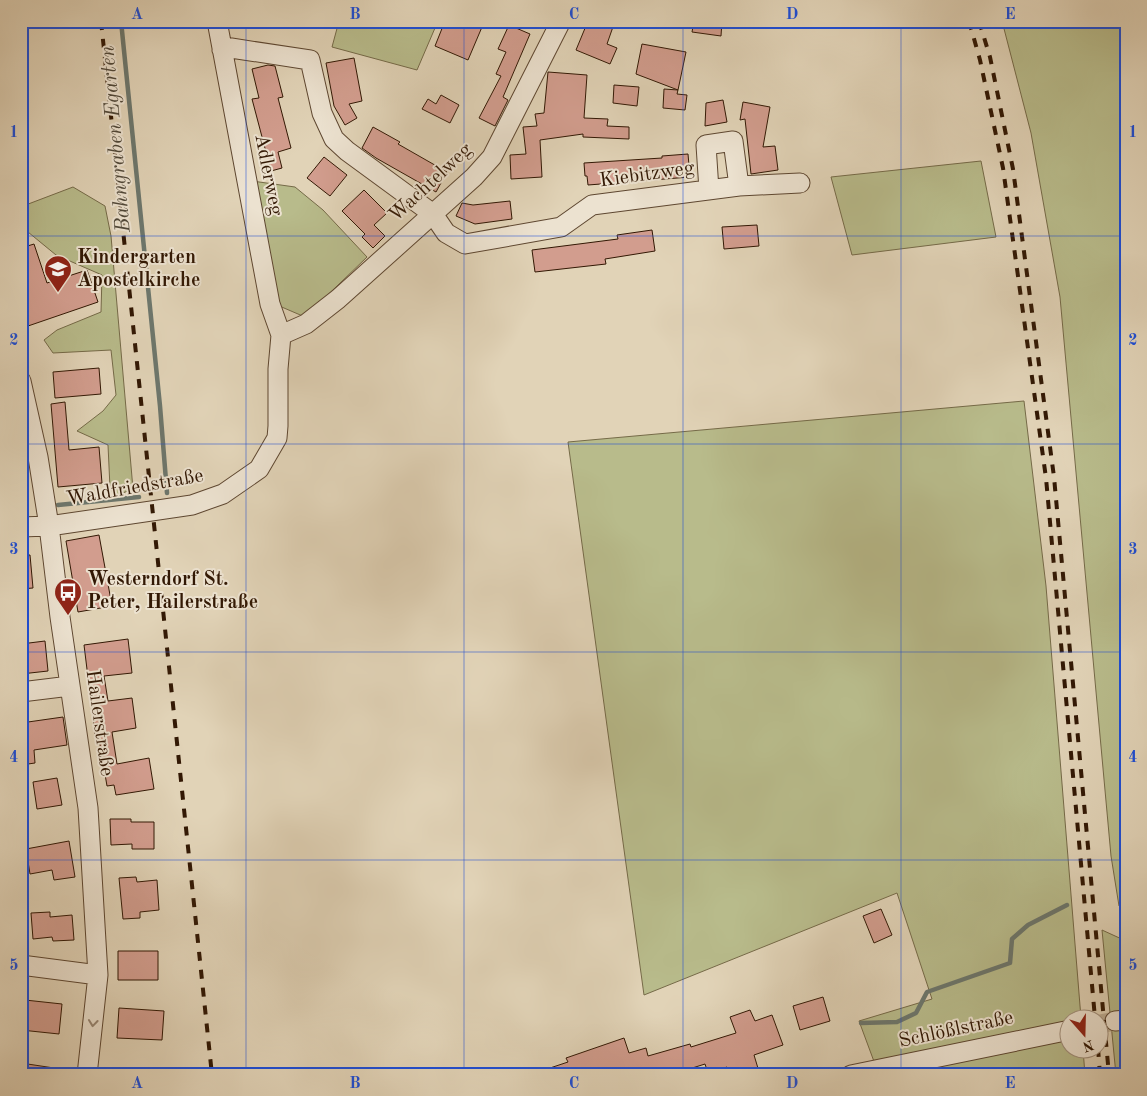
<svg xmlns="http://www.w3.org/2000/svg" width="1147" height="1096" font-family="'Old Standard TT',serif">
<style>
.green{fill:#b8bb8b;stroke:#756a48}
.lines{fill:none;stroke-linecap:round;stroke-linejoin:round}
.stream{stroke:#6d776d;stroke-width:4.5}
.building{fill:#d29d8e;stroke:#321804}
.minor-tunnel{stroke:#beae93;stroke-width:19;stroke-dasharray:19 9;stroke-linecap:butt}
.minor-casing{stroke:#5e4731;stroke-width:21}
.minor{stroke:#ece2d0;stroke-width:19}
.rail{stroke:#321804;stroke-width:4;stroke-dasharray:9 9;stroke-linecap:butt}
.oneway{stroke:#988774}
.grid{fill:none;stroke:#1d4ed8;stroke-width:1;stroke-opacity:0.55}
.labels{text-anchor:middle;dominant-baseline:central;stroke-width:4;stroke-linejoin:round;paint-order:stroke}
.street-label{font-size:20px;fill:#321804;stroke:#ece2d0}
.poi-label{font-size:20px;font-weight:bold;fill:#321804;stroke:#ece2d0;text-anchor:start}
.water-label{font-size:21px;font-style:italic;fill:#504839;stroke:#ece2d0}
.neatline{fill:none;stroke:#1d4ed8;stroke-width:2}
.grid-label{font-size:16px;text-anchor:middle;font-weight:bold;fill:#1d4ed8}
</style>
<rect width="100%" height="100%" fill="#e1d3b7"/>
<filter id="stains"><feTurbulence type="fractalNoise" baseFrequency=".004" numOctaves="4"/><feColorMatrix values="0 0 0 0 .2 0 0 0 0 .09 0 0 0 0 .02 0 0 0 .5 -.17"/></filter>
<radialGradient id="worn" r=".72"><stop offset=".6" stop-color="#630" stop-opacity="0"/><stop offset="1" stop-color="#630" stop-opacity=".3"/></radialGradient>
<!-- green -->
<path class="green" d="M339,21H438L417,70L332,47Z
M1002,21H1126V913L1119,906L1111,856L1060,297L1031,133Z
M981,161L996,237L852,255L831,177Z
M252,181L295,187L323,210L367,257L305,317L277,305Z
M73,187L105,206L111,236L133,489L115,496L110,488L108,445L77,431L103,411L116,395L111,350L53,353L44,340L57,330L101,312L102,275L56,255L28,232L23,206Z
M1024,401L1046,586L1081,1018H1070V1048L1083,1049L1085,1075H879L859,1021L932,999L897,893L644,995L568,442Z
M1102,930L1126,941V1075H1116Z"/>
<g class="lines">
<!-- stream -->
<path class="stream" d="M121,21L160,406L167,493
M58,505L139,497
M861,1023L897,1022L916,1013L927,992L1010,963L1012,939L1028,925L1067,905"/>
</g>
<!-- building -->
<path class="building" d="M445,21H468L482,27L468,60L435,46Z
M588,21H615L607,44L617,48L610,64L576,50Z
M694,21H722L721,36L692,32Z
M509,25L530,34L503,97L508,100L495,126L479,118L501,76L496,74L506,52L498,49Z
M642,44L686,52L678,90L636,74Z
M354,58L362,101L349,104L357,118L345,125L334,106L326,63Z
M268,65L275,66L283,97L278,98L291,148L278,152L282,168L271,171L252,99L259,98L252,69Z
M548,72L587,75L584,118L608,119L607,126L629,127V139L583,137V134L540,140L542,177L511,179L510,155L526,154L523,127L537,126L535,114L544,113Z
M614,85L639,87L637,106L613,103Z
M664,89L678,90L677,94L687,95L685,110L663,108Z
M441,95L459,105L450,123L422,109L428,99L436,104Z
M723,100L727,122L705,126L706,103Z
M743,102L770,107L763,147L775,146L778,170L751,174L745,119L740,120Z
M373,127L400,142L398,144L447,172L436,192L376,158L362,148Z
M688,154L690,177L588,185L587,176H585L584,163L662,158V156Z
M324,157L347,175L330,196L307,178Z
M364,190L387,213L374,225L385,236L373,248L362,237L365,234L342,211Z
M510,201L512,219L475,224L456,216L462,203L473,205Z
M757,225L759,246L724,249L722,227Z
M652,230L655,251L605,259L606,264L535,272L532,250L618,239L617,235Z
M34,244L47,283L87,270L98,302L28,326L21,308V248Z
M99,368L101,394L55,398L53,372Z
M65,402L69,450L99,447L102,483L58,487L51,404Z
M99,535L112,606L78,612L66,541Z
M21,555H30L33,588L21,589Z
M128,639L132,673L104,676L108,701L132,698L136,728L112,732L117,764L149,758L154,789L116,795L114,785L107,786L98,733L95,734L84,645Z
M45,641L48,671L21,674V644Z
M63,717L67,745L34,750L35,763L21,765V723Z
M57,778L62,805L37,809L33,782Z
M110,819H131V822H154V849H132V844L111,845Z
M69,841L75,877L54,880L52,870L30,874L26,849Z
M136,877L137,882L157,880L159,910L140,912V918L123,919L119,878Z
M881,909L892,935L874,943L863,916Z
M50,912V917L72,915L74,940L53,941L52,937L33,939L31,913Z
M118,951H158V980H118Z
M823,997L830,1021L800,1030L793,1006Z
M25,1000L62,1004L59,1034L21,1030Z
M119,1008L164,1011L162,1040L117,1038Z
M750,1010L755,1021L772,1015L783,1045L754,1055L760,1075H730L727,1067L708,1073L705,1064L670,1075H536L535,1073L568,1062L566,1058L624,1038L629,1053L646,1048L648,1056L690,1044L691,1047L736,1033L730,1017Z
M21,1063L54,1068V1075H21Z"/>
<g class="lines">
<!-- minor-tunnel -->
<path class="minor-tunnel" d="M1100,1024L1115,1021"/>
<!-- minor casing -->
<g class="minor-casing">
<path id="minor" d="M222,50L231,48L310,60L322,113L334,139L347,151L433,214L446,233L465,244L561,227L592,205L739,186L800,183
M709,190L706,145L733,141L739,186
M281,335L306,324L338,299L474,177L492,157L561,21
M21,381L38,457L49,526L60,617L88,808L98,975L87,1075
M21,527L49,526L192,505L223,494L259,469L277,438L278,426V369L281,335L270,304L217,21
M21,692L70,686
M21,965L98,975
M1115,1021L1126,1020
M851,1075L1070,1030"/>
</g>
<!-- minor -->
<use href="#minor" class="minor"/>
<!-- rail -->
<path class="rail" d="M101,21L212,1075
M969,21L980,60L1003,168L1046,478L1095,1018
M979,21L990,57L1013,169L1054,477L1109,1075
M1098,1048L1100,1075"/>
</g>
<!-- one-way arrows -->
<defs><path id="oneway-chevron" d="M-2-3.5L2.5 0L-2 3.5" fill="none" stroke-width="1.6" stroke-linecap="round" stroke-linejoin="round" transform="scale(1.25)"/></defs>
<use class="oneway" href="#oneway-chevron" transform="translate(93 1023) rotate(96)"/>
<!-- grid -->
<path class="grid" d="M246,21V1075M464,21V1075M683,21V1075M901,21V1075M21,236H1126M21,444H1126M21,652H1126M21,860H1126"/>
<!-- icons -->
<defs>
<g id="school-pin" transform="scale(1.4375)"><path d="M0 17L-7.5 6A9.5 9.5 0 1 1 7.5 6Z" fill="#8f2418" stroke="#ece2d0"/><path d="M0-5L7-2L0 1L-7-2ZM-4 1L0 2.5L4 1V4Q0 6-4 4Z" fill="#fff"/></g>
<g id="bus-pin" transform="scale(1.4375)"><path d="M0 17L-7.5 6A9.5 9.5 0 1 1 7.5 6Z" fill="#8f2418" stroke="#ece2d0"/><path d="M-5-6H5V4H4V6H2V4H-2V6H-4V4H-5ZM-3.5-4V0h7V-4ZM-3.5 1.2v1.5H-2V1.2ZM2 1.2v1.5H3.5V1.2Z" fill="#fff"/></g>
</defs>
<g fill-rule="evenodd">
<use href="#school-pin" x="58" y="269"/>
<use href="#bus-pin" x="68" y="592"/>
</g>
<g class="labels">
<!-- street labels -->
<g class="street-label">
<text transform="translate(268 175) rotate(79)">Adlerweg</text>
<text transform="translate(647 175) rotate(-8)">Kiebitzweg</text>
<text transform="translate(431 183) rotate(-43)">Wachtelweg</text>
<text transform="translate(135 488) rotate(-10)">Waldfriedstraße</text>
<text transform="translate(99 723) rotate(82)">Hailerstraße</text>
<text transform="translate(956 1030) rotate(-12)">Schlößlstraße</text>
</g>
<!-- poi labels -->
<g class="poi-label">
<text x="77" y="258">Kindergarten<tspan x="77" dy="23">Apostelkirche</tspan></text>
<text x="87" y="580">Westerndorf St.<tspan x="87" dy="23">Peter, Hailerstraße</tspan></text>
</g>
<!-- water labels -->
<g class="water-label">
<text transform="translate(116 139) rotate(-95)">Bahngraben Egarten</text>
</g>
</g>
<!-- margin -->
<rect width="1147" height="1096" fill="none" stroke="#e1d3b7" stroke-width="55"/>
<!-- north arrow -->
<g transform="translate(1084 1034) rotate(160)"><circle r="24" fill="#ece2d0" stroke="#a2917e"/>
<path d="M0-4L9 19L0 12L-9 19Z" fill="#8f2418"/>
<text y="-8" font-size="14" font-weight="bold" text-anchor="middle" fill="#321804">N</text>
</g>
<rect x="28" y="28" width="1092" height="1040" class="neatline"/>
<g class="grid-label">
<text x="137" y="19">A</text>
<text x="355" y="19">B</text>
<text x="574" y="19">C</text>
<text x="792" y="19">D</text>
<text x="1010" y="19">E</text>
<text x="14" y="137">1</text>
<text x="1133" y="137">1</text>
<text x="14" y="345">2</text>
<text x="1133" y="345">2</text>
<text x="14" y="554">3</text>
<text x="1133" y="554">3</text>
<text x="14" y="762">4</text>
<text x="1133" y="762">4</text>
<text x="14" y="970">5</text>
<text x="1133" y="970">5</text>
<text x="137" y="1088">A</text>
<text x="355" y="1088">B</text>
<text x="574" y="1088">C</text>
<text x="792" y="1088">D</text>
<text x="1010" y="1088">E</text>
</g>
<rect width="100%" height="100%" filter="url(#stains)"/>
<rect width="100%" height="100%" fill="url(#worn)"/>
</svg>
